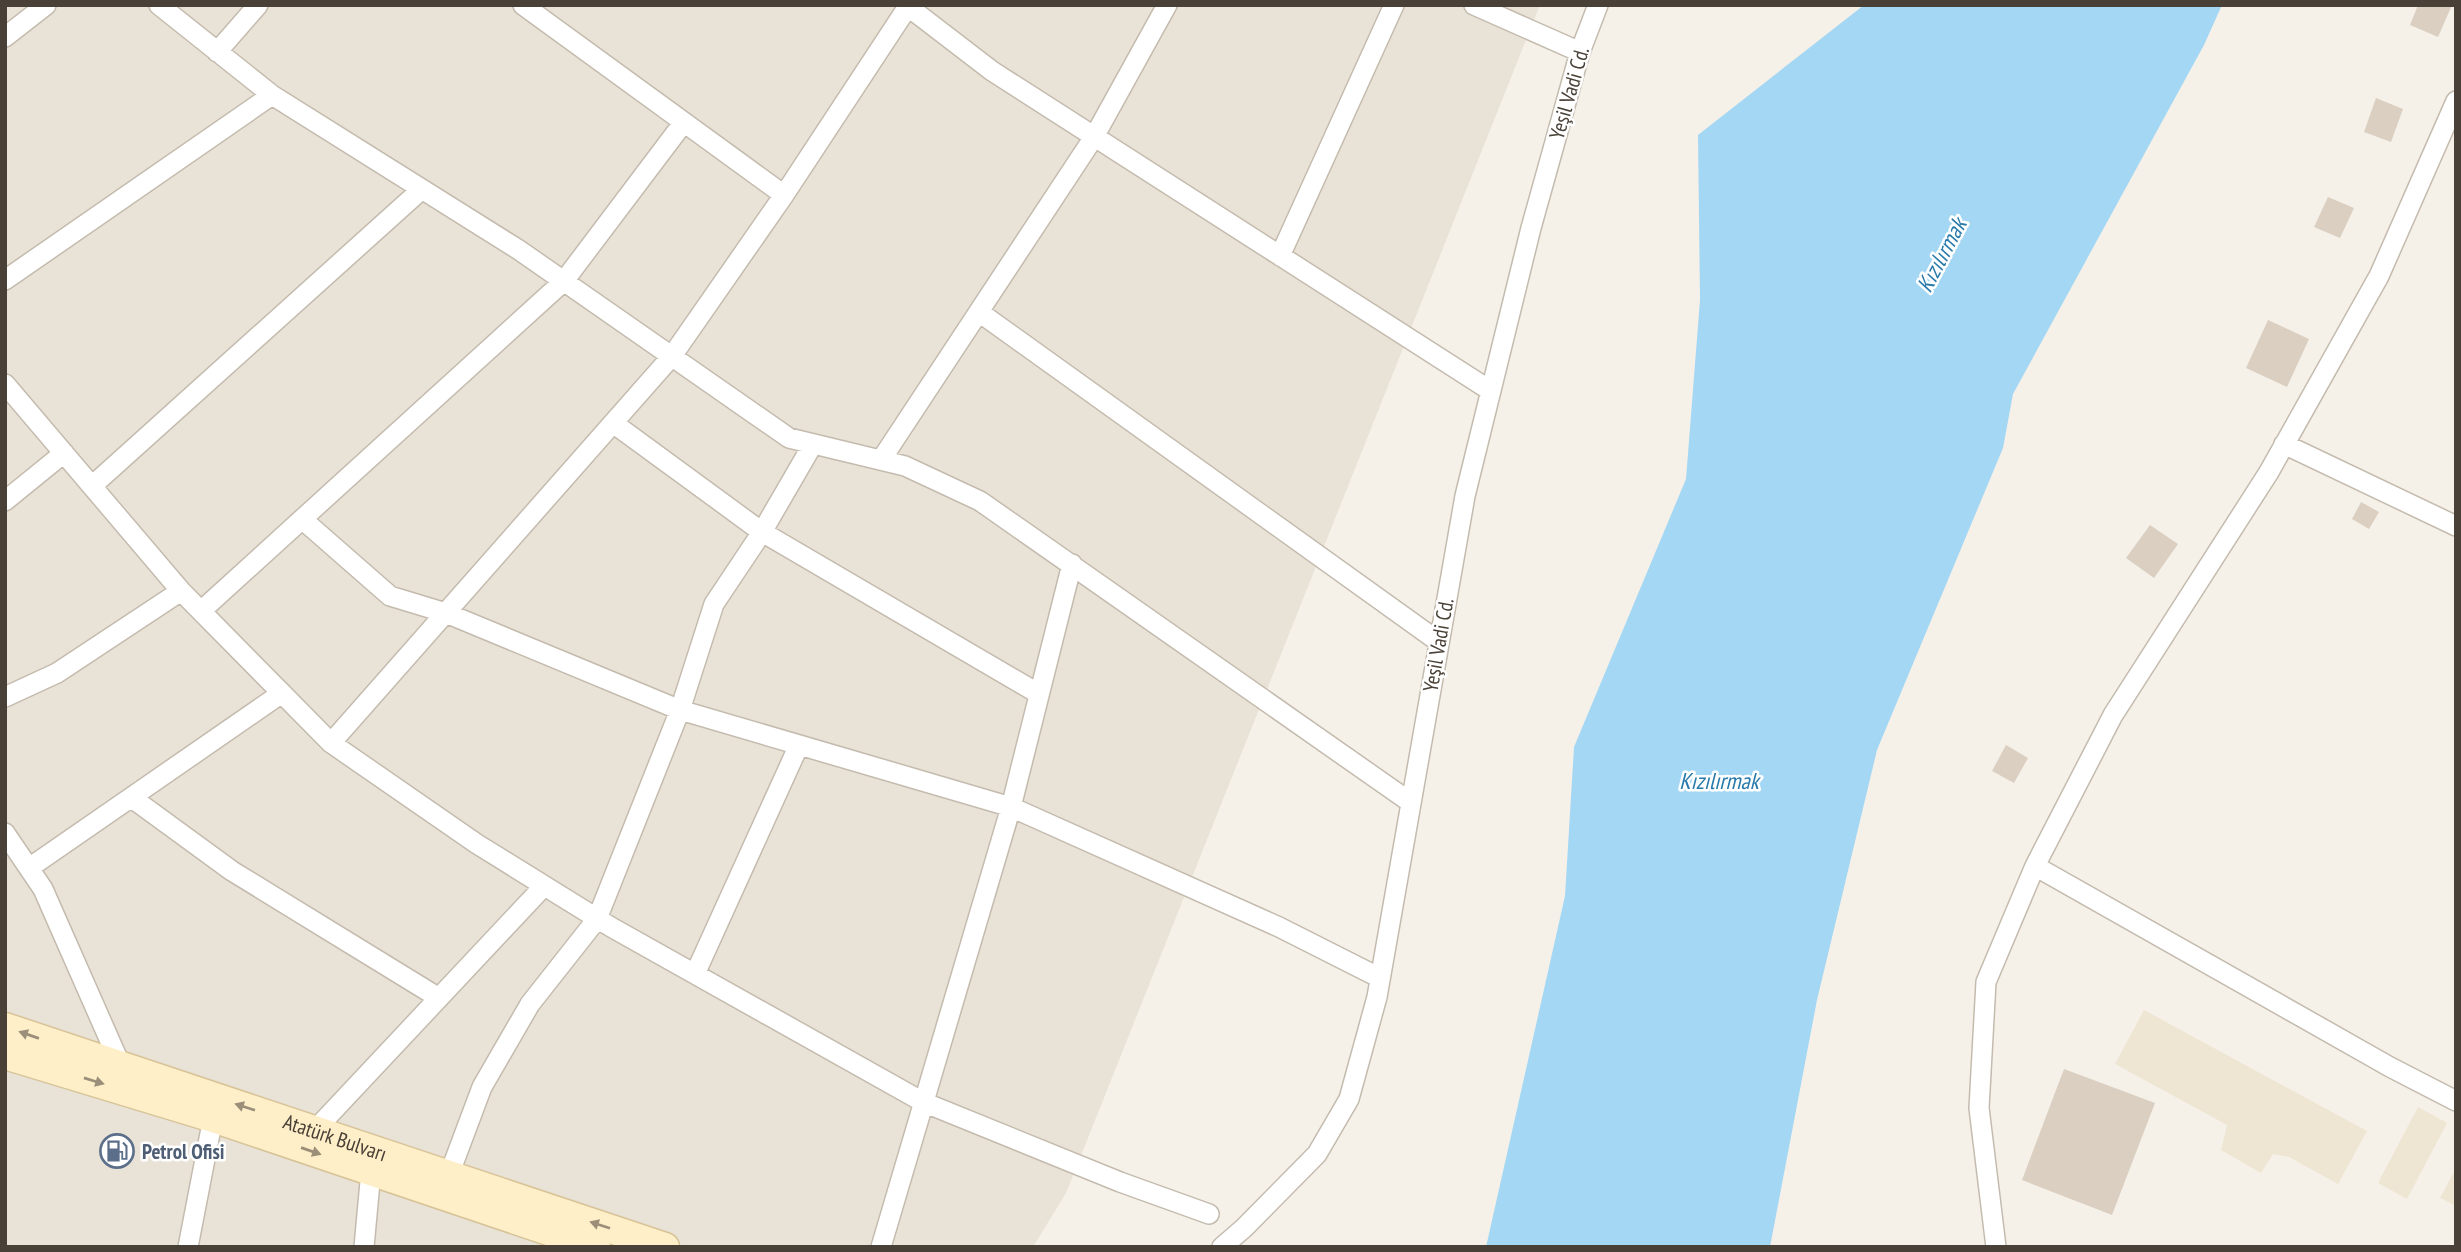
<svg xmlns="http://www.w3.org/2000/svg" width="2461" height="1252" font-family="'PT Sans Narrow',sans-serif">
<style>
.residential{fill:#e9e3d7}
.education{fill:#efe5d3}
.water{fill:#a4d7f4}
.building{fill:#dacfc1}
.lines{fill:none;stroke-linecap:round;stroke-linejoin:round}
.street-casing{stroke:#c4bbae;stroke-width:22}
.secondary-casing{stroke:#d7c397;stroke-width:31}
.street{stroke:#fff;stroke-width:19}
.secondary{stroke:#ffefc9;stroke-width:28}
.oneway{fill:#9b8f79}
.labels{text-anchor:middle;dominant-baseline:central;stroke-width:5;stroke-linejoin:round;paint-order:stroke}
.street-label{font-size:21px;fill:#494137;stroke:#fff}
.service-label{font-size:21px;font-weight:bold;fill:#4e5e75;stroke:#fff;text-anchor:start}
.water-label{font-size:23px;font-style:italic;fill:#287aaa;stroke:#fff}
</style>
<rect width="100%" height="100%" fill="#f5f1e9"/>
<!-- residential -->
<path class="residential" d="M5,5H1540L1066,1193L1033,1247H5Z"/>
<!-- education -->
<path class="education" d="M2144,1010L2367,1131L2338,1184L2289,1157L2273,1154L2261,1173L2221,1150L2227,1125L2115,1064Z
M2418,1107L2447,1123L2407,1199L2378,1183Z
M2456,1168V1206L2440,1198Z"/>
<!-- water -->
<path class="water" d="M1864,5H2222L2204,45L2013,394L2003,448L1877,750L1817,1000L1770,1247H1486L1565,896L1574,747L1686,479L1700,300L1698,135Z"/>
<!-- building -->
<path class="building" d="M2418,5H2452L2438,37L2410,25Z
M2376,98L2403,109L2391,142L2364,132Z
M2328,197L2354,208L2340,238L2314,227Z
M2268,320L2309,339L2287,387L2246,368Z
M2361,502L2379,512L2369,529L2352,519Z
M2150,525L2178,544L2154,578L2126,558Z
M2006,745L2028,758L2014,783L1992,771Z
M2064,1069L2155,1103L2112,1215L2022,1180Z"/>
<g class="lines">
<!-- street casing -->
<g class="street-casing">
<path id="street" d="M159,5L272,95L519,250L789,438L905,466L980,501L1410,802
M523,5L784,195
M906,5L992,71L1491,391
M1474,5L1580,52
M5,37L46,5
M217,52L258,5
M2456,101L2379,276L2269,472L2113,715L2035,866L2390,1067L2456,1101
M1280,256L1394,5
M5,280L272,95
M979,312L1439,642
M5,384L181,591L331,743L477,844L611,927L923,1102L1120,1182L1209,1214
M613,423L762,532L1039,694
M2284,444L2456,526
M881,460L1094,137L1167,5
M92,486L422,189
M5,501L64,453
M302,519L390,596L446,613L680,710L1011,807L1279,927L1380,978
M201,611L564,281L684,122
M5,697L57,673L181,591
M331,743L672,356L784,195L909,5
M132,798L232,871L439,998
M5,833L43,889L121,1066
M29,868L282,693
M695,974L799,745
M315,1130L544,886
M449,1175L482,1087L530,1004L597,919L680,710L714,604L762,532L813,444
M188,1247L213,1118
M364,1247L371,1171
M881,1247L1011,807L1072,564
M1222,1247L1244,1228L1317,1154L1349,1099L1377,997L1465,496L1531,228L1580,52L1598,5
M1996,1247L1979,1108L1986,982L2035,866"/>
</g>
<!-- secondary casing -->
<g class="secondary-casing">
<g id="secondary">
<path id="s1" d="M5,1027L665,1247"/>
<path d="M5,1055L213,1118L596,1247"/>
</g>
</g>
<!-- street -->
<use href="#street" class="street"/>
<!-- secondary -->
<use href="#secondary" class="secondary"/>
</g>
<!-- one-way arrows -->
<defs><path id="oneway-solid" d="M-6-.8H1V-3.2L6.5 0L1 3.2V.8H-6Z" transform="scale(1.75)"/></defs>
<g class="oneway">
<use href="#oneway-solid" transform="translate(29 1035) rotate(-161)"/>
<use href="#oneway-solid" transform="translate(94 1081) rotate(17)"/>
<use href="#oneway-solid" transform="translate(245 1107) rotate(-162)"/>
<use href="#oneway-solid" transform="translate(311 1151) rotate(19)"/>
<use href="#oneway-solid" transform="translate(600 1225) rotate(-162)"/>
</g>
<!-- icons -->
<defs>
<g id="fuel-ring" transform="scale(1.75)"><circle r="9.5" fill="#fff" stroke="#5c6f8a" stroke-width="1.5"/><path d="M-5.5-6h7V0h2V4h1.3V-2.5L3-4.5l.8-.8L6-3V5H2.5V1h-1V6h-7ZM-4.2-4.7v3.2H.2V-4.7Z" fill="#5c6f8a"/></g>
</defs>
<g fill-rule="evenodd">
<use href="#fuel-ring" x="117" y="1151"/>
</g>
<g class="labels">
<!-- street labels -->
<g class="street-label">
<text transform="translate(1569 93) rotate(-74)">Yeşil Vadi Cd.</text>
<text transform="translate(1438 645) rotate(-80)">Yeşil Vadi Cd.</text>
<text stroke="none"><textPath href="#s1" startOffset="348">Atatürk Bulvarı</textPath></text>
</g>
<!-- service labels -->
<g class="service-label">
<text x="142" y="1151">Petrol Ofisi</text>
</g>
<!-- water labels -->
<g class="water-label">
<text transform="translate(1941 255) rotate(-62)">Kızılırmak</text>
<text x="1719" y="780">Kızılırmak</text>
</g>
</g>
<!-- border -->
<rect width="2461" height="1252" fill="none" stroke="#494137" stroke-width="14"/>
</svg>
